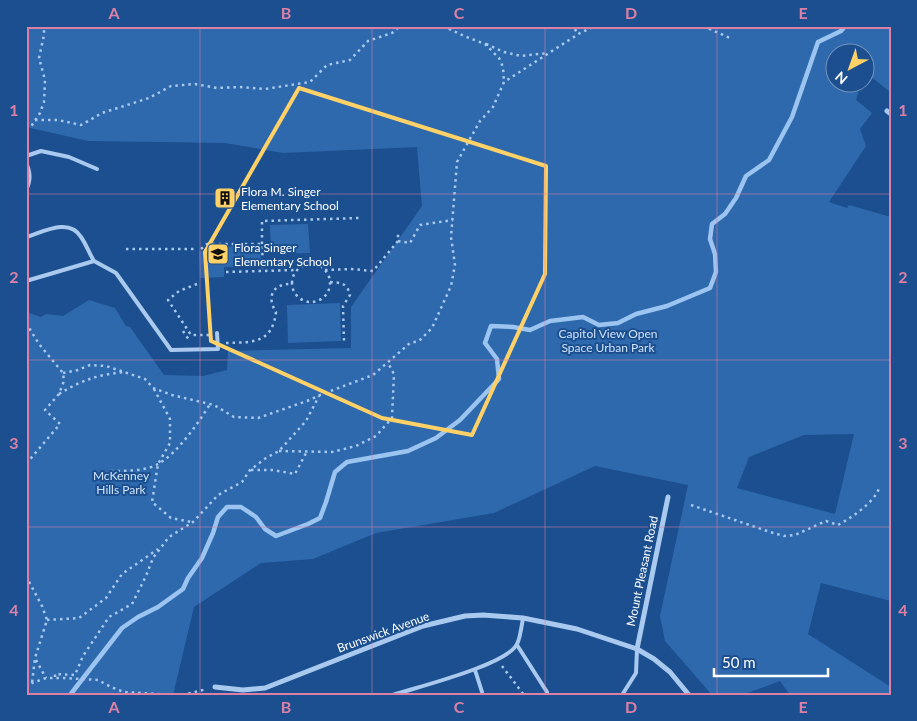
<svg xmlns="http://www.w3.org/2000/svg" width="917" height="721" font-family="Lato,sans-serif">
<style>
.green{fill:#2e69ad;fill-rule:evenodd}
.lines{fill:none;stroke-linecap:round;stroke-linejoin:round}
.stream{stroke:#9cc4f0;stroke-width:4.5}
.path{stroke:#a9c9ee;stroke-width:2.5;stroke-dasharray:2.5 4;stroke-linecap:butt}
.lane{stroke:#a9c9ee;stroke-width:4}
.street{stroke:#a9c9ee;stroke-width:5}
.marked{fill:none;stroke:#ffd166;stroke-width:4;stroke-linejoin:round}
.grid{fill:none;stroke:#dd80a5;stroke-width:1;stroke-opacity:0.55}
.labels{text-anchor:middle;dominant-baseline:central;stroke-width:4;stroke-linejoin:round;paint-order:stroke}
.poi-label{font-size:12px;fill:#fff;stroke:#1b4f8f;text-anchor:start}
.park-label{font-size:12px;fill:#cfe3fa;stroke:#1b4f8f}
.street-label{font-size:12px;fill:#fff;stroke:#1b4f8f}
.neatline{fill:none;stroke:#dd80a5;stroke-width:2}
.grid-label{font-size:16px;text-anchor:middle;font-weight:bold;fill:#dd80a5}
</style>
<rect width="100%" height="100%" fill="#1b4f8f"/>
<!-- green -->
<path class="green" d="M26,26H891L890,84L889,91L865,72L864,52H834V82L861,83L856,100L872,113L860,129L866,146L829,202L847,208L849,205L891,217V330L890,331L891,332V601L821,583L808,634L891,687V695H790L780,681L742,695H712L665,641L660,616L688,485L595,466L494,513L376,533L313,559L261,563L194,607L173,695H26V312L41,317L46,314L63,316L89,300L115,308L126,326L130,327L164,375L203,376L227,370L228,351L351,348V307L422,206L417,147L283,153L225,143L88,141L26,127ZM854,434L835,514L737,488L749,457L804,435Z
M308,224L310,253L271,254L270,225Z
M260,246L261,266L224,267V277L200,278L199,251H203L209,247Z
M340,303L341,341L288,343L287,305Z"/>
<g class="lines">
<!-- stream -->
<path class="stream" d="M330,26H333
M70,695L122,628L138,617L158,607L183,589L188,578L202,558L213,533L218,517L227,507H241L256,517L265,529L276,536L308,524L320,518L326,502L335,472L347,462L408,451L436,438L460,420L499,379L497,359L485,343L491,326L513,327L530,330L550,321L583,317L599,325L618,323L636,314L667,306L710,288L716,272L715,254L710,239L712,224L725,214L736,198L746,176L769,160L792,117L818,42L841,31L845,26"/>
<!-- path -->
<path class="path" d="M443,26L464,36L485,44L499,58L503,67L504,82
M569,26L580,33
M703,26L730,38
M486,44L504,52L521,56L548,53
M35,120H58L81,125L102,113L149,98L171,86L195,84L217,88L240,87L265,89L310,82L327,65L350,60L368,41L392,33L400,26
M26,129L32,125L40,113L44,102L45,80L39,58L44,35V26
M398,241L410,243L420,225L453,220
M262,244V221L360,218
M126,249H195
M201,249L207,244H262L263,272
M292 283a19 19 0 1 1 38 0a19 19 0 1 1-38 0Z
M325,270L351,269L373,271L398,241V231
M226,272L296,270
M330,282C342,283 347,283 350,295L343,306L344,341
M197,284L179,291L168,300L191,335H208L207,336
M26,323L39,344L63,373L64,381L59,394L45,410L60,424L26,464
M183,331L189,340
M226,343C253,342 272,344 276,312C266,297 273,283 292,284
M63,373L78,370L90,365L106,366L145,379L153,388L172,395L214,405L234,417L258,418L307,401L320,395L373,375L410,343L419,341L432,328L451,286L455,265L451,237L457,162L480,121L493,107L504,82L580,33L595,26
M154,389L170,419V443L158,464L152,502L171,518L192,522
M59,394C82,380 97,375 124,372
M279,451L332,452L356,446L376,436L392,418L394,374L388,363
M251,470H273L295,474L306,453
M111,471C126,471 146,471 158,464C177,454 199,422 210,404
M691,505L770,532L784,536L795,535L826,521L838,525C851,518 875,502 879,488
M26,576L42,606L47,620L35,658L32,683
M47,620L79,618L106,598L122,574L158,549
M36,660L46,678
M502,666L524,695
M55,677V674L75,675L83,656L109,617L132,604L146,576L153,558L169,537L193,522L218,495L242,482L250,470L266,458L279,451L306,421L319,396
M26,687L32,683L46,678H64L98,680L111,687L124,692L175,695
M182,695L207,689"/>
<!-- lane -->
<path class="lane" d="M26,156L41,151L69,157L97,169
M26,163C31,173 31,181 26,190
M26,237C43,232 69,217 81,237C86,244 89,253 94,261L26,281
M94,261L116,273L171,350L218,349L217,333
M517,645L547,692
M475,670L482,692
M393,695C417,687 507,665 517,644C520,639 522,624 523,618
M622,695L636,673L637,649"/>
<!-- street -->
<path class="street" d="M887,111L891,114
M637,649L668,497
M215,687L243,690L265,688L423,626L465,616L483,615L523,618L577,629L637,649L654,659L670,672L689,695"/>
</g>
<!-- marked area -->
<path class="marked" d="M299,88L546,166L545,274L472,435L382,418L211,341L205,252Z"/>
<!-- grid -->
<path class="grid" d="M200,26V695M372,26V695M545,26V695M717,26V695M26,194H891M26,360H891M26,527H891"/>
<!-- icons -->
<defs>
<g id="building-square" transform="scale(1.125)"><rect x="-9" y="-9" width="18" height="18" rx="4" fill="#ffd166" stroke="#1b4f8f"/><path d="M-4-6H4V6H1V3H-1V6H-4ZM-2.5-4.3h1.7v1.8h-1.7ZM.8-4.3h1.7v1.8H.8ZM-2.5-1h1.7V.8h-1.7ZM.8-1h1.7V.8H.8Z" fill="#111"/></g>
<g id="school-square" transform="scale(1.125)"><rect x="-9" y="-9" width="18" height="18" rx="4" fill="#ffd166" stroke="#1b4f8f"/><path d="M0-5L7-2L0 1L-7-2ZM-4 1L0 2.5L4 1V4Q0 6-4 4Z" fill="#111"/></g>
</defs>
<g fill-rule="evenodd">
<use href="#building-square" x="225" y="198"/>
<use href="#school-square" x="218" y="254"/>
</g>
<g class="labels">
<!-- poi labels -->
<g class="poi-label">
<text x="241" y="191">Flora M. Singer<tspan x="241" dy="14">Elementary School</tspan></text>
<text x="234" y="247">Flora Singer<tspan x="234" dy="14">Elementary School</tspan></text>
</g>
<!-- park labels -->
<g class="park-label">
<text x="608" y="333">Capitol View Open<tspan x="608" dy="14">Space Urban Park</tspan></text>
<text x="121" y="475">McKenney<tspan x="121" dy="14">Hills Park</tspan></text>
</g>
<!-- street labels -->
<g class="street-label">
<text transform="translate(642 571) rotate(-78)">Mount Pleasant Road</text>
<text transform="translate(383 632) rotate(-20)">Brunswick Avenue</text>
</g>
</g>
<!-- border -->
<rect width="917" height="721" fill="none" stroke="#1b4f8f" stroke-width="55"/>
<!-- north arrow -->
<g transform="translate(850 68) rotate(221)"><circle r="24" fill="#1b4f8f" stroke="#7695bc"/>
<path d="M0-4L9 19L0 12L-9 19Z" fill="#ffd166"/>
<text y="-8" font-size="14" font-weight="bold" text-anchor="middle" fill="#ffffff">N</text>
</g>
<!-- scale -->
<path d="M714 668v8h114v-8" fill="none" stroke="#ffffff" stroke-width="2.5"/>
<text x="722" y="668" font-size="15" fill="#ffffff" stroke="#1b4f8f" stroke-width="4" paint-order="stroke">50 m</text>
<rect x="28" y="28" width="862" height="666" class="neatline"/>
<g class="grid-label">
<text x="114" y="19">A</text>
<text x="286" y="19">B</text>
<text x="459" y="19">C</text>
<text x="631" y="19">D</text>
<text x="803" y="19">E</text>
<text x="14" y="116">1</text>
<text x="903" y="116">1</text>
<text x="14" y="283">2</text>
<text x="903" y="283">2</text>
<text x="14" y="449">3</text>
<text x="903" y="449">3</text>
<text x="14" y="616">4</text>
<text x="903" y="616">4</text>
<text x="114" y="713">A</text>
<text x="286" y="713">B</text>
<text x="459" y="713">C</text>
<text x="631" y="713">D</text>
<text x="803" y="713">E</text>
</g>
</svg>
